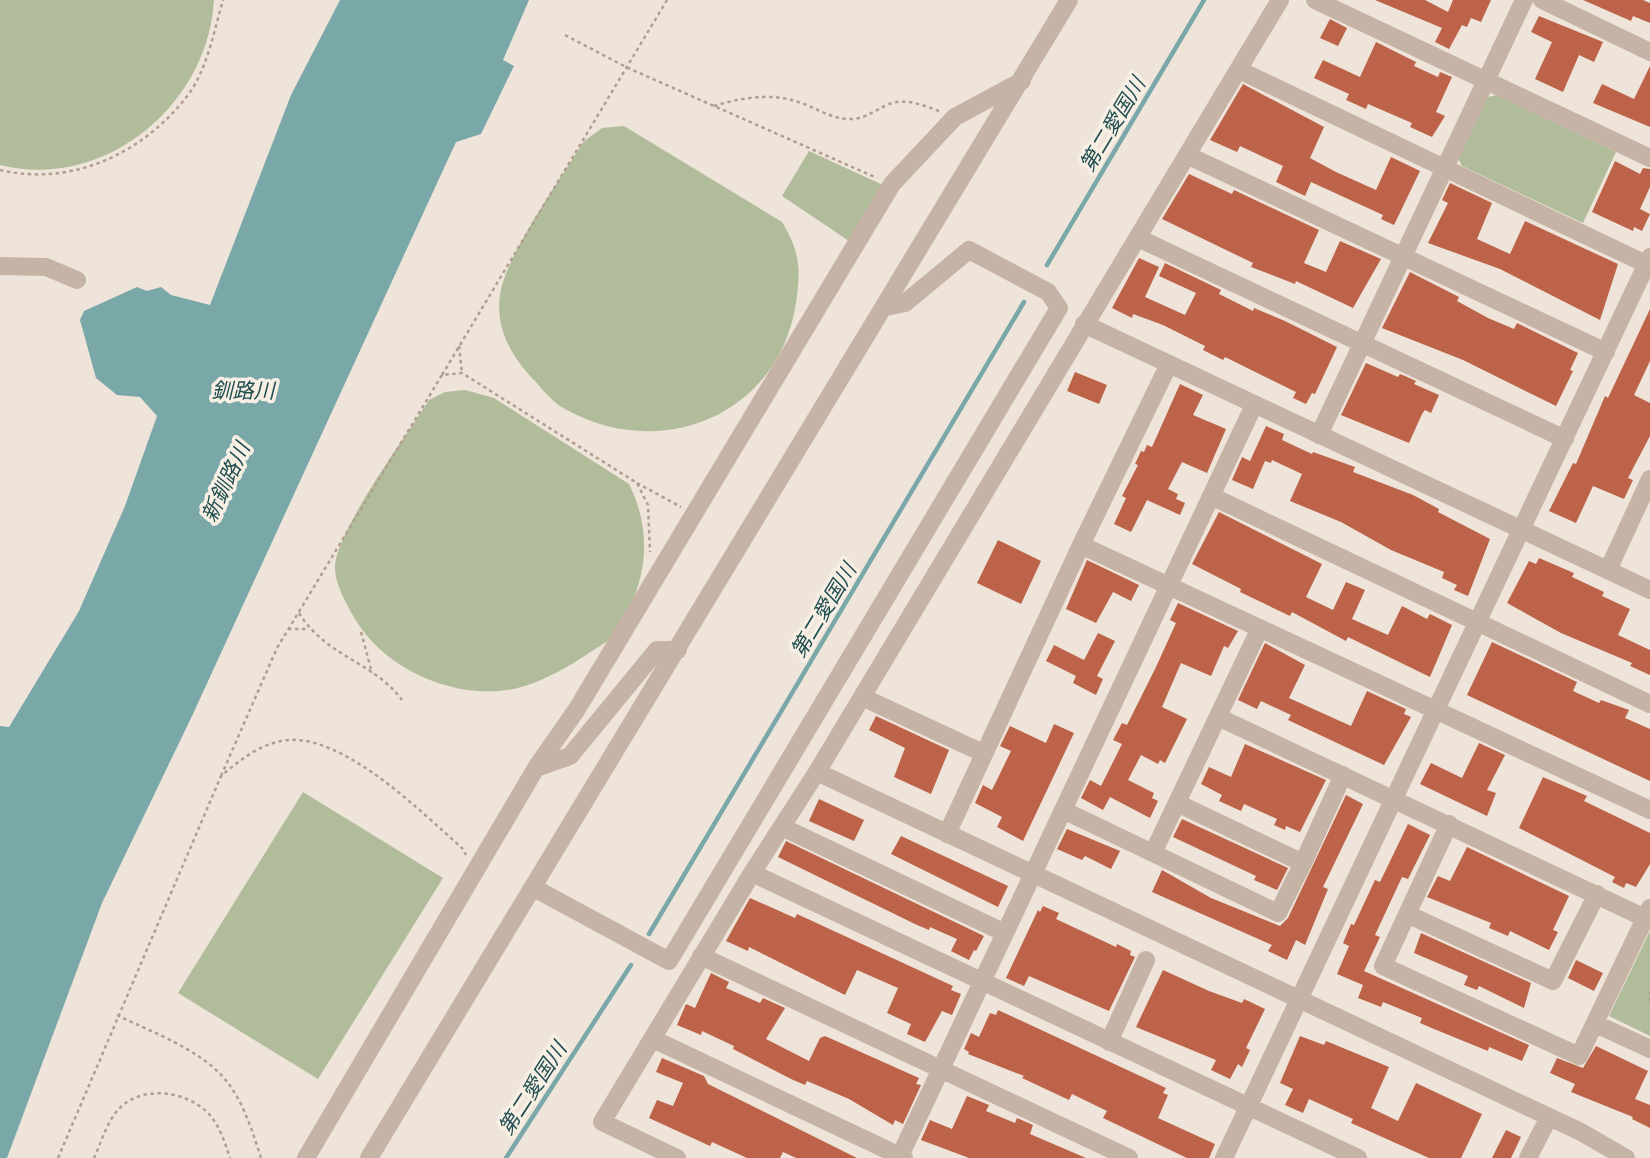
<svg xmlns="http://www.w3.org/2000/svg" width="1650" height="1158" font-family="Manrope,'Noto Sans JP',sans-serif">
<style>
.green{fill:#b1bc9a}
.water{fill:#7aa8a9}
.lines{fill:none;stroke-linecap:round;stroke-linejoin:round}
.stream{stroke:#7aa8a9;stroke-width:4.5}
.building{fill:#bc6349}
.path{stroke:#b19e90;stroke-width:2.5;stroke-dasharray:3.5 3.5;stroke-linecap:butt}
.minor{stroke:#c5b4a6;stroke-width:18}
.labels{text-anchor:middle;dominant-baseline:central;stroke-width:7;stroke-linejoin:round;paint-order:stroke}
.water-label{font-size:21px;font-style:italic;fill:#1f4e50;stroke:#f7eee4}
</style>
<rect width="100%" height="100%" fill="#efe4d9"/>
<!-- green -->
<path class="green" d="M0,0H214C208,105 105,191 0,165Z
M1497,95L1616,152L1583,223L1462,166L1457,157L1487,97Z
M624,126L782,222C800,252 801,269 796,303C779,415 661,463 565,409C553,403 543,390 534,380C512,358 495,328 500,295C505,256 561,179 583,142L602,128Z
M809,151L885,186L849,241L782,196Z
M465,390L494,398L629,484C651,528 649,576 623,619C620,625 617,632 612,637C605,644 594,649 586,655C568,667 546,679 525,686C464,705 386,672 355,619C346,603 334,583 335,565C339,527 406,436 429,400L445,392Z
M303,792L443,878L318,1079L178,993Z
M1650,931V1036L1609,1016Z"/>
<!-- water -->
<path class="water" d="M340,0H529L503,60L514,66L481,134L456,142L192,716L102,903L7,1158H0V726L9,727L79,611L125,506L157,416L140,397L117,395L96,378L80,320L84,311L137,287L147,291L161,287L171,295L210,305L291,95Z"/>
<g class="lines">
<!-- stream -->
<path class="stream" d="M1047,265L1204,0
M649,934L1024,302
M506,1158L631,965"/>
</g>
<!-- building -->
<path class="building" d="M1375,0H1425L1448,12L1453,0H1491L1481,22L1471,18L1467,27L1462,25L1449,49L1435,42L1442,28Z
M1583,0H1643L1650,3V23L1633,16L1631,21Z
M1539,16L1603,42L1594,62L1579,55L1563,92L1535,79L1552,42L1531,32Z
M1330,19L1347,28L1338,46L1320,38Z
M1376,42L1416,62L1414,66L1438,77L1440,72L1452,77L1436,112L1445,116L1432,137L1410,127L1412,123L1368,104L1366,109L1346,100L1349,94L1314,78L1323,60L1360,77Z
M1650,66V127L1593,103L1602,84L1634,99Z
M1243,84L1324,127L1310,158L1336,172L1376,190L1391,157L1420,171L1394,225L1381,219L1383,215L1311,182L1305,196L1276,182L1283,166L1240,146L1237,152L1210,140Z
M1615,161L1640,174L1643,168L1650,169V187L1640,209L1650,214L1642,231L1634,227L1633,231L1592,212Z
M1189,174L1232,194L1234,190L1319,230L1304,263L1326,272L1340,241L1381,259L1353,308L1296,281L1295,284L1251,267L1253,263L1162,219Z
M1450,183L1492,203L1477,239L1510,254L1525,221L1618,264L1600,320L1500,269L1428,243L1448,203L1442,200Z
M1139,258L1159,267L1145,297L1185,315L1196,293L1159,276L1165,263L1221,290L1219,294L1253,311L1254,308L1285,321L1337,347L1315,394L1312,393L1306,404L1293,398L1296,392L1225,357L1223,360L1203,350L1205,346L1163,325L1133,314L1132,318L1112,308Z
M1410,272L1459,297L1457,301L1488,318L1514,329L1517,323L1578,353L1570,370L1573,371L1556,406L1463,360L1382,328Z
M1650,309V361L1634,395L1650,403V436L1628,478L1633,480L1624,499L1593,486L1576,523L1549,511L1573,463L1576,464L1605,396L1608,398Z
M1366,363L1398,377L1400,374L1405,376L1416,381L1414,384L1439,395L1431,413L1425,410L1422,414L1409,443L1341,415Z
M1075,372L1107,385L1099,404L1067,391Z
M1180,384L1203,395L1193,415L1226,429L1207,473L1182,462L1168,489L1178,494L1176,499L1185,503L1180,515L1147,500L1131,532L1114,524L1126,498L1122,496L1138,465L1135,464L1141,451L1144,452L1147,445L1152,447Z
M1266,426L1284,434L1282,440L1312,454L1313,452L1355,467L1353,472L1413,495L1439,509L1438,512L1490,539L1468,596L1454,590L1457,585L1442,578L1444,572L1391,550L1341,522L1290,501L1302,474L1272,460L1271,463L1265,461L1253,489L1232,480L1242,457L1250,461Z
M1219,512L1322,564L1306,597L1333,610L1346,582L1365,590L1352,619L1388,635L1402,606L1427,619L1430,614L1452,625L1430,677L1348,637L1346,641L1292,612L1290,616L1240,592L1241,589L1192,564Z
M998,540L1041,561L1021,604L977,583Z
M1539,558L1574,573L1572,577L1604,592L1602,596L1630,609L1618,635L1650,650V675L1630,666L1632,663L1561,633L1507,603L1529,561L1536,564Z
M1087,560L1139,585L1131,601L1113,592L1096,623L1066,609Z
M1178,603L1238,631L1228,648L1224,646L1211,676L1181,663L1162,707L1187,719L1165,763L1160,760L1158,764L1141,755L1128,780L1154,793L1152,798L1158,801L1150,818L1110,797L1103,810L1081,798L1090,780L1101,786L1122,744L1113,740L1122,723L1127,725L1156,667L1176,623L1170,620Z
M1098,633L1115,641L1097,676L1103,679L1096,695L1073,683L1076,676L1046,661L1054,645L1084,660Z
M1492,642L1577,682L1573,691L1599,703L1601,700L1629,710L1625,718L1650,729V781L1467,695Z
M1265,643L1305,665L1289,698L1351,726L1367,691L1406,709L1404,714L1411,717L1384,765L1288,720L1291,715L1261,701L1257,709L1238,700Z
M876,716L949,750L931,794L894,777L905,748L869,730Z
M1054,724L1074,733L1023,841L997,827L1002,817L975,803L983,785L992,790L1011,751L1000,746L1010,726L1046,743Z
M1479,743L1505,755L1487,790L1496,793L1487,816L1420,784L1431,763L1462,778Z
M1245,744L1326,780L1300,832L1286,826L1285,830L1274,825L1277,819L1244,804L1241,811L1219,801L1222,795L1201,784L1209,767L1231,777Z
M1543,777L1587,796L1584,801L1650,833V864L1636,887L1626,883L1624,888L1612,882L1615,877L1519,828Z
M1346,795L1363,804L1323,887L1328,889L1305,945L1296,940L1287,960L1268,951L1272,945L1152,892L1162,870L1211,898L1280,926L1288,918Z
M819,799L864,820L854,841L809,821Z
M1182,819L1288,868L1277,890L1254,880L1256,876L1173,837Z
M1408,824L1430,835L1408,879L1402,877L1375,935L1380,937L1364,971L1529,1045L1522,1061L1489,1047L1488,1051L1434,1029L1420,1023L1422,1018L1383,1002L1381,1007L1358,998L1363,985L1337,974L1349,946L1343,943L1351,924L1354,925L1375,880L1380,882Z
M1067,829L1120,851L1111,869L1085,856L1082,860L1057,849Z
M901,836L1008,886L998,907L891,854Z
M786,841L984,936L976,951L974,950L969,960L951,951L957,939L930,927L929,930L917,925L778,857Z
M1467,847L1569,896L1553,930L1558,932L1549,950L1510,931L1508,936L1489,928L1491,923L1427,897L1438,876L1450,881Z
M750,898L795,918L797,914L953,986L951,990L961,994L952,1015L942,1011L925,1042L907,1034L911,1024L887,1013L898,988L857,970L845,995L749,947L748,951L726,941Z
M1043,906L1059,913L1056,919L1116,947L1117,944L1131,951L1130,955L1135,957L1109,1011L1029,976L1024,986L1006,978L1038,910L1040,912Z
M1421,933L1531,983L1524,1008L1479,986L1477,990L1464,985L1468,976L1414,953Z
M1576,960L1603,973L1594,991L1568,978Z
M1163,970L1209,991L1242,1003L1244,999L1265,1009L1246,1048L1250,1050L1242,1067L1238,1064L1230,1079L1211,1070L1216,1060L1136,1027Z
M711,973L729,982L726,988L760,1003L763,998L785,1008L766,1039L809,1061L820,1038L825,1036L919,1078L916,1084L921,1085L903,1124L895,1120L893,1125L849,1099L807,1081L805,1085L791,1079L733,1049L734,1046L702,1031L701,1035L677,1025L686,1004L695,1008Z
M998,1010L1166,1088L1163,1093L1168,1095L1158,1118L1215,1144L1209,1158H1187L1103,1118L1107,1111L1072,1094L1069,1100L1022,1078L1024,1076L968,1054L969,1052L964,1049L971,1033L979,1037L990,1013L996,1015Z
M1300,1036L1324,1045L1326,1041L1389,1067L1371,1108L1398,1121L1416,1083L1482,1114L1461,1158H1429L1351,1123L1353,1119L1309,1099L1303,1113L1285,1105L1293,1089L1280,1083Z
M1596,1046L1648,1071L1635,1099L1650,1105V1128L1632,1119L1633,1117L1571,1092L1575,1084L1550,1073L1557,1058L1583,1068Z
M662,1058L704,1076L708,1084L857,1158H796L783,1152L780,1158H747L712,1142L710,1146L649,1118L657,1100L673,1106L683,1083L656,1072Z
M967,1096L989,1105L986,1111L1015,1123L1017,1118L1033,1125L1030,1134L1086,1158H969L921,1140L930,1120L952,1129Z
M1506,1130L1521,1137L1511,1158H1492Z"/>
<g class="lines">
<!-- path -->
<path class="path" d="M565,35L628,68L877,178
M714,106C739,98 770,93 795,101C814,106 831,120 852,119C866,118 874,111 887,105C904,97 922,105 939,111
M0,170C72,187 144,153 188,95C207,70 214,31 223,0
M459,346L462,373
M442,375L667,0
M637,483L681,507
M299,613C326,657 373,661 402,700
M288,629H309
M361,632L372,673
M221,776L277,648L442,375L462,373L637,483L648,505L650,552
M1650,991V1002
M117,1015C153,1033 203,1050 228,1083C244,1104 253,1133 261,1158
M58,1158L221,776C239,761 257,746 281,741C339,729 421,812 462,848L466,855
M94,1158C102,1141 108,1117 123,1105C150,1083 198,1094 215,1122C222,1133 226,1146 230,1158"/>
<!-- minor -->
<path class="minor" d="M1315,0L1650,158
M1542,0L1650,52
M1239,70L1650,266
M1187,155L1606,352
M1138,238L1565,439
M0,266L46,267L77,280
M1084,324L1650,590
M1319,435L1524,0
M1211,496L1650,704
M1081,545L1650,810
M1608,570L1650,479
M862,697L983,753
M1218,717L1645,918
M536,768L570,756L657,650H678
M817,772L1581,1132L1626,1158
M1063,810L1278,913L1303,863L1177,803
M1449,824L1383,966L1579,1056L1650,908
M782,827L1005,933
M947,834L1081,545L1169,364
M1153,853L1260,628
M1303,863L1343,775
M752,873L1358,1158
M534,888L669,961L1059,308L1048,292L969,250L905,303L886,307
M1407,914L1553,981L1597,894
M701,956L1129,1158
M1596,1024L1650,1049
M653,1039L904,1158
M1109,1042L1146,960
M306,1158L536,768L577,709L892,184L955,117L1022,81
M369,1158L1069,0
M677,1158L602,1122L752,873L817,772L1280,0
M899,1158L1254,405
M1224,1158L1650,257
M1528,1158L1549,1117"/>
</g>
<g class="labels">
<!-- water labels -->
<g class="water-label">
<text transform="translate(1112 124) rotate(-59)">第二愛国川</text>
<text x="243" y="390">釧路川</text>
<text transform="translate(225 482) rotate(-65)">新釧路川</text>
<text transform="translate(823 610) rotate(-59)">第二愛国川</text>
<text transform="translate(532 1088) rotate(-57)">第二愛国川</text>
</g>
</g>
</svg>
